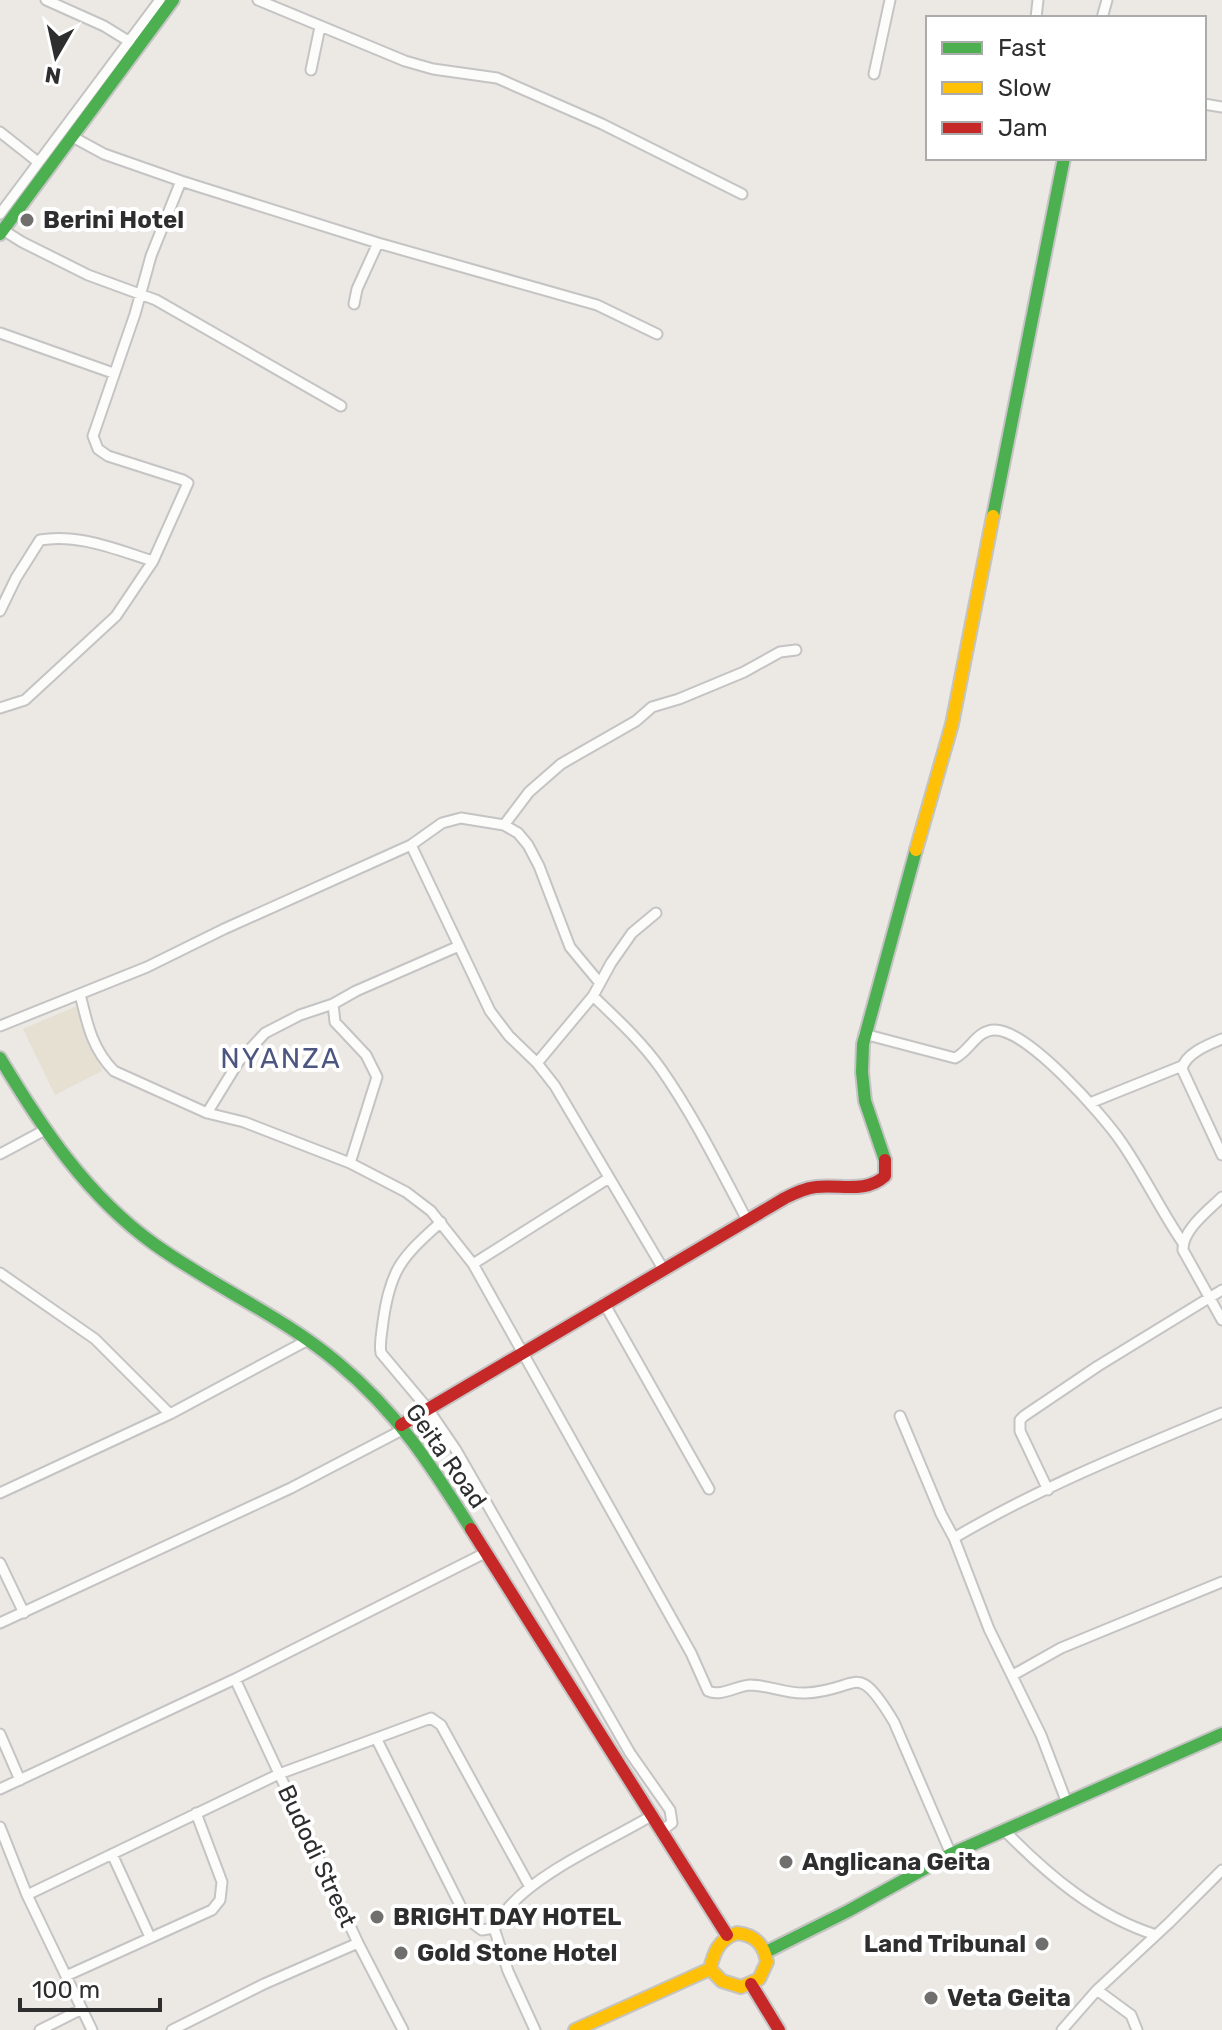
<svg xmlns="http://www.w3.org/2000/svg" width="1222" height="2030" font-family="Rubik,sans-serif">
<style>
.education{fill:#e6e0d3}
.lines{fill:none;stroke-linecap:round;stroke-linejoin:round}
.street-casing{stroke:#c5c4c5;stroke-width:13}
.fast-casing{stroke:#c5c4c5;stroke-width:16}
.slow-casing{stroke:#c5c4c5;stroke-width:16}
.jam-casing{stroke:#c5c4c5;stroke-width:16}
.street{stroke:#fcfcfb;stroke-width:9}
.fast{stroke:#4caf50;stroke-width:12}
.slow{stroke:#ffc107;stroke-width:12}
.jam{stroke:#c62828;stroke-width:12}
.poi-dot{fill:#706f6e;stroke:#fff;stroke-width:3}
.labels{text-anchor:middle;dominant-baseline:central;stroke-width:8;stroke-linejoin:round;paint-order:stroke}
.poi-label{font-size:24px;font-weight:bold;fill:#2e2e2e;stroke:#fff;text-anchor:start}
.street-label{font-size:24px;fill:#2e2e2e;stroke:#fff}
.quarter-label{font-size:28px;letter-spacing:2px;fill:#4d5680;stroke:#fff}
</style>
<rect width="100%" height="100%" fill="#ece8e4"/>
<!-- education -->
<path class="education" d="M77,1006L102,1071L55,1095L23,1029Z"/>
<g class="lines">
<!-- street casing -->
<g class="street-casing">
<path id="street" d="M46,0L104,26L130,42
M258,0L405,61L433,69L497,78L602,124L742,194
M1036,18L1038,0
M1102,18L1107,0
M311,70L320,27
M874,74L890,0
M1204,104L1222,107
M0,132L38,162
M71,136L104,154L181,181L378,243L597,305L657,334
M0,214L160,0
M3,230L22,242L88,275L156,300L341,406
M354,304L357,289L378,243
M0,333L113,373
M0,611L16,578L40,540C78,533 117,550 153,561
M0,708L25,700L116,616L153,561L188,483L183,480L108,456L98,449L93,436L135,314L151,256L181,181
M504,825L529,792L561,764L636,721L652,707L679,699L744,672L780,652L796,650
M411,845L490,1011L509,1036L537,1063L555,1086L662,1267
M80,994C87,1023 92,1049 114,1071L207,1113L244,1122L350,1163L406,1192L431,1211L473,1264L691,1653L708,1691C721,1697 736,1686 750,1685C768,1685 786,1694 805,1693C860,1691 855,1657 894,1722L951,1854
M593,996C617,1019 642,1042 661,1069C694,1116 720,1169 747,1220
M333,1004L335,1022L366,1055L377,1077L350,1163
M0,1026L147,967L224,929L411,845L442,823L461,818L504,825L518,833L528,845L539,866L570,947L599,982
M864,1034L955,1058C970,1051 976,1030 995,1030C1028,1030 1103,1115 1122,1143C1144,1175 1161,1211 1183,1243
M1222,1039C1207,1045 1185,1054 1182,1069L1222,1155
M537,1063L593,996L611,963L632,933L656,913
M1090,1103L1182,1066
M207,1113L239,1061L265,1033L300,1015L333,1004L356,991L459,946
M0,1154L43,1131
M1222,1197C1209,1210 1182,1230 1183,1250L1222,1320
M441,1222C402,1257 390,1269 383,1322C382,1333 379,1343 381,1353L428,1409L456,1450L630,1753L670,1810L672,1823L661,1831
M473,1264L609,1178
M0,1273L95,1339L170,1414
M604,1303L709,1489
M900,1416L941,1514L954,1538L989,1629L1041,1735L1067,1803
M1048,1490L1020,1431V1420L1024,1416L1098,1366L1222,1290
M0,1493L170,1414L308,1340
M954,1538C1038,1488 1131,1451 1222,1413
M0,1563L24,1613
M0,1623L291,1488L404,1429
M1013,1675L1061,1648L1222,1582
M235,1679L358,1943L403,2030
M0,1734L20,1780
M377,1740L467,1919L482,1930L494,1928C499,1921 503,1914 509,1907C540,1871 609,1841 651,1816
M0,1789L235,1679L485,1553
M0,1827L27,1895L92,2030
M1005,1831C1048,1875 1096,1916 1156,1935
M112,1854L150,1937
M27,1895L279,1774L431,1718L441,1725L530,1887
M494,1928L508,1971L535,2030
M66,1976L212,1910L220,1900L222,1882L196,1813
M1097,1990L1131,2015L1137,2030
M40,2030L82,2009
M172,2030L264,1984L358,1943
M1062,2030L1097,1990L1169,1923L1222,1870"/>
</g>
<!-- fast casing -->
<g class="fast-casing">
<path id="fast" d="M0,234L173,0
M993,516L1064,158
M0,1058C42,1128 87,1196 154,1244C214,1287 282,1316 338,1363C397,1412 431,1465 471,1529
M885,1160L865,1101L862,1072L863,1044L916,850
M766,1952L848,1911L951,1854L1222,1734"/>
</g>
<!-- slow casing -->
<g class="slow-casing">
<path id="slow" d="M916,850L952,724L993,516
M737,1933C755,1935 764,1944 767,1962L759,1979L741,1987L722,1981L710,1969C714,1952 719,1939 737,1933Z
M575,2030L710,1969"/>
</g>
<!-- jam casing -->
<g class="jam-casing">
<path id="jam" d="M401,1425L785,1198C795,1193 805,1188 816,1187C840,1184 865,1194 885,1176V1160
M471,1529L727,1935
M751,1984L779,2030"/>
</g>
<!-- street -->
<use href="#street" class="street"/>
<!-- fast -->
<use href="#fast" class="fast"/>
<!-- slow -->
<use href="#slow" class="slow"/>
<!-- jam -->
<use href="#jam" class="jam"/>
</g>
<!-- markers -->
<g class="poi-dot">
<circle cx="27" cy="220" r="8"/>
<circle cx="786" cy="1862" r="8"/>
<circle cx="377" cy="1917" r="8"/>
<circle cx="1042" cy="1944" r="8"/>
<circle cx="401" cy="1953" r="8"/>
<circle cx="931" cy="1998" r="8"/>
</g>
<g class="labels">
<!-- poi labels -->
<g class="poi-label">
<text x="43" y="220">Berini Hotel</text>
<text x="802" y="1862">Anglicana Geita</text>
<text x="393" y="1917">BRIGHT DAY HOTEL</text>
<text x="1026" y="1944" text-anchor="end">Land Tribunal</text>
<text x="417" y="1953">Gold Stone Hotel</text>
<text x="947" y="1998">Veta Geita</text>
</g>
<!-- street labels -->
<g class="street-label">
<text transform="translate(446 1456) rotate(55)">Geita Road</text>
<text transform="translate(317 1856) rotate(65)">Budodi Street</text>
</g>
<!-- quarter labels -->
<g class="quarter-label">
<text x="281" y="1058">NYANZA</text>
</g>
</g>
<!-- legend -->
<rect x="926" y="16" width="280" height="144" fill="#ffffff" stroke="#ababab" stroke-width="2"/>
<rect x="942" y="42" width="40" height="12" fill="#4caf50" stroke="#ababab" stroke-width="2"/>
<text x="998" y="56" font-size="24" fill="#2e2e2e">Fast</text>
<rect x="942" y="82" width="40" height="12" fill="#ffc107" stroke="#ababab" stroke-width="2"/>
<text x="998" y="96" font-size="24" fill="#2e2e2e">Slow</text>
<rect x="942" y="122" width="40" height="12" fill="#c62828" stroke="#ababab" stroke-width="2"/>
<text x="998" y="136" font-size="24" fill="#2e2e2e">Jam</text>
<!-- north arrow -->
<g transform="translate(56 56) rotate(189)" stroke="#ffffff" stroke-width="6" paint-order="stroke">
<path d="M0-6L14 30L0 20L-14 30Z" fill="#2e2e2e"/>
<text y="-12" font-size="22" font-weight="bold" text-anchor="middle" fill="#2e2e2e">N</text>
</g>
<!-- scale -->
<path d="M20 1998v12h140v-12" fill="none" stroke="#2e2e2e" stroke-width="4"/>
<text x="32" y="1998" font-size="24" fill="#2e2e2e" stroke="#ffffff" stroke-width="6" paint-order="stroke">100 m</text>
</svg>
